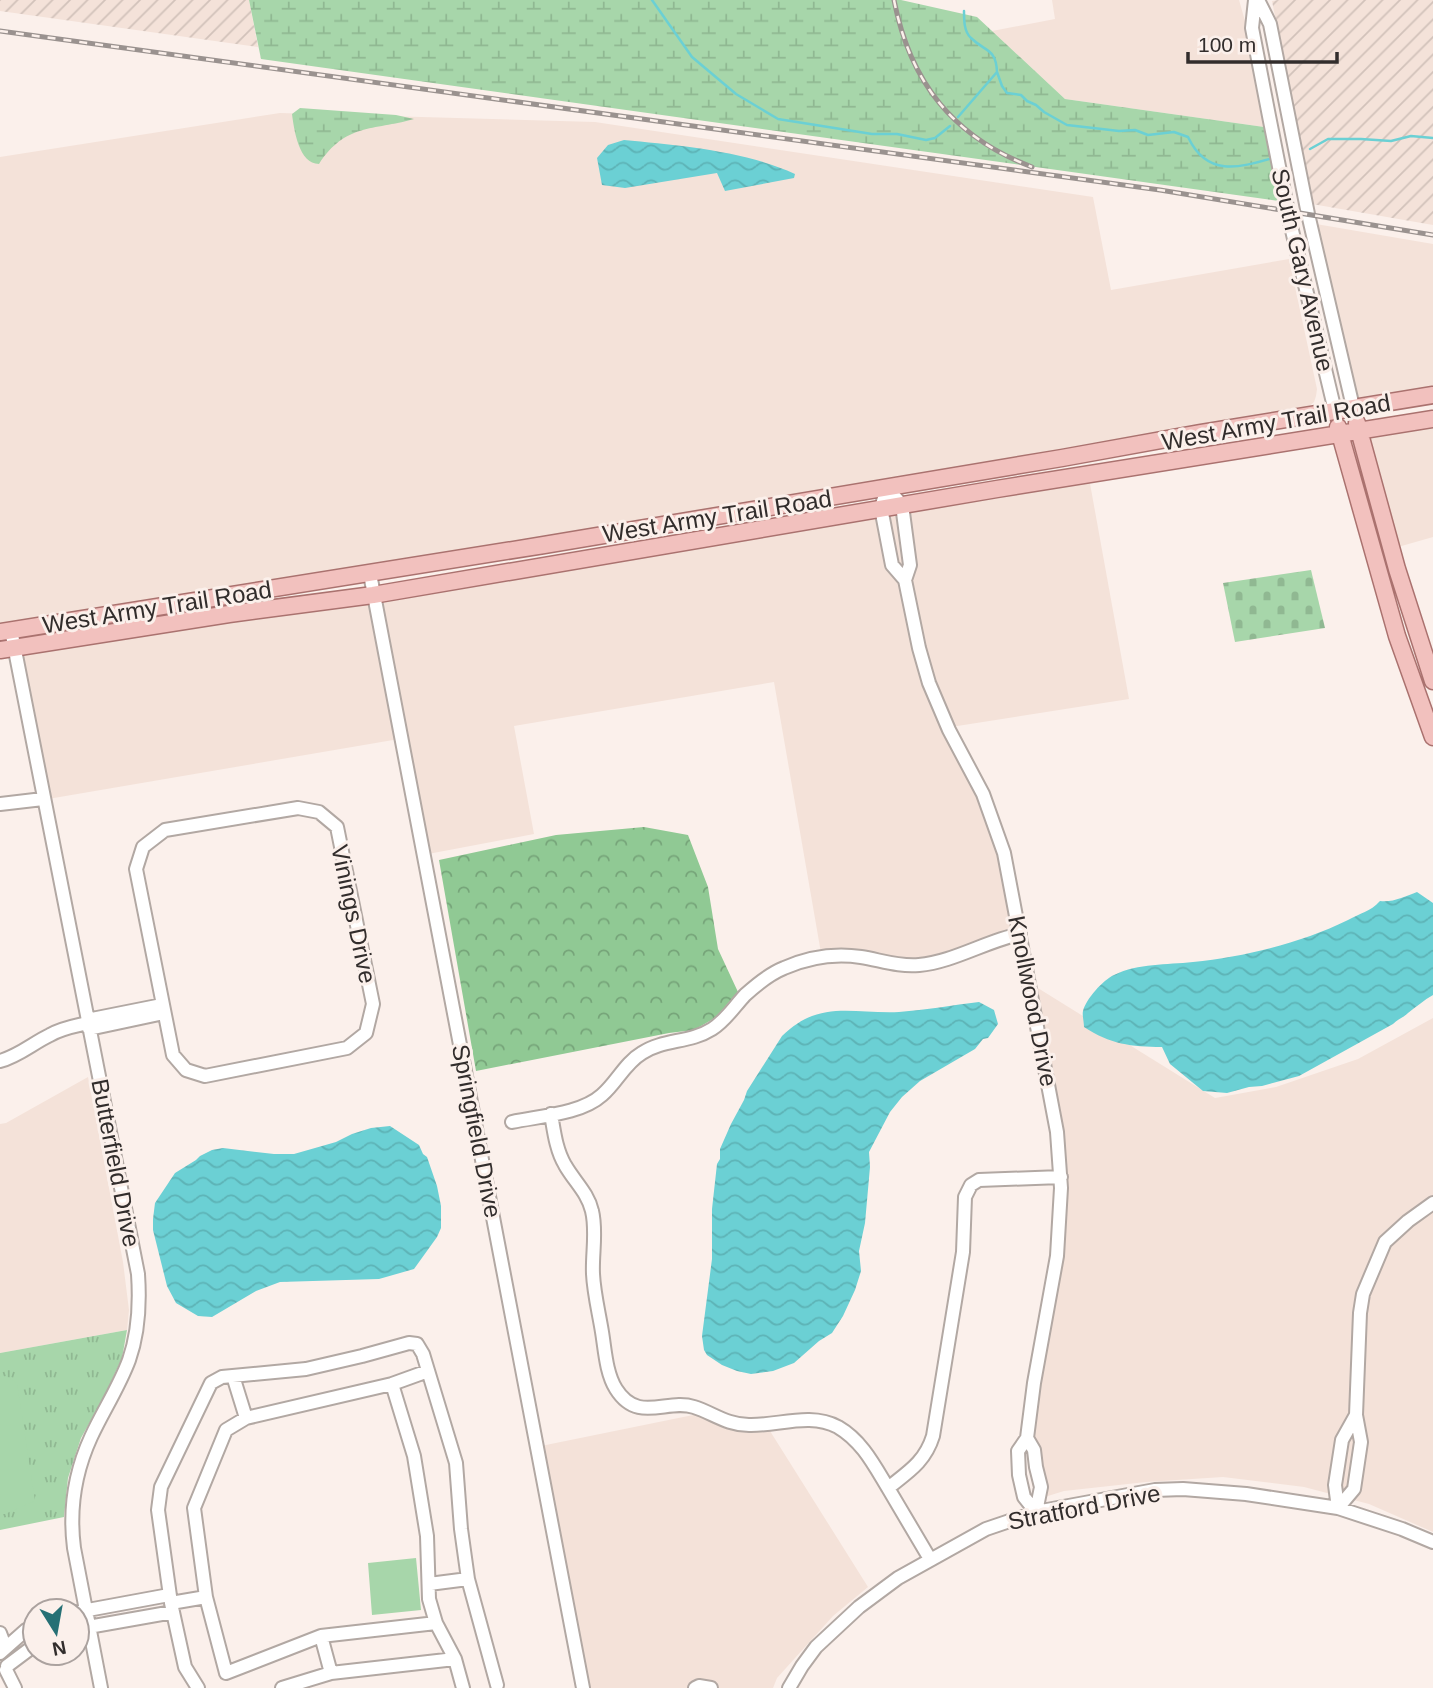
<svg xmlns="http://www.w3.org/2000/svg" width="1433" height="1688" font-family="Helvetica,sans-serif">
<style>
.built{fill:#f4e2d9}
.industrial{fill:url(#industrial-furrows)}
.forest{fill:url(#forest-crowns)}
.wetland{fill:url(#wetland-marsh)}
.cemetery{fill:url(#cemetery-stones)}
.park{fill:url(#park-tufts)}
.garden{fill:#a7d6aa}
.water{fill:url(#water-waves)}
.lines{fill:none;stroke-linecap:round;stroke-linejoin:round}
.stream{stroke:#6bd0d4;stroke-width:2.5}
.minor-casing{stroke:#b2a8a3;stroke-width:16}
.major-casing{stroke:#aa726f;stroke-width:19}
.minor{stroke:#fff;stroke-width:12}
.major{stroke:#f2c1be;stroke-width:16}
.rail-casing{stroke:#9a928f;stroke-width:5}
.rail{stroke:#fbf0eb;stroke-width:2.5;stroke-dasharray:8;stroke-linecap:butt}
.labels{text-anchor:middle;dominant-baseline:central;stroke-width:6;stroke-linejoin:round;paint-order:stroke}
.street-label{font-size:24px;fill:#322d2c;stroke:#fbf0eb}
</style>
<defs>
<pattern id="industrial-furrows" width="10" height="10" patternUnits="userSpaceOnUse" patternTransform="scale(1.75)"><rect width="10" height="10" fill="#f4e2d9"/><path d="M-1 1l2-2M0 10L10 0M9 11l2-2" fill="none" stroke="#d2c2ba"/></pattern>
<pattern id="forest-crowns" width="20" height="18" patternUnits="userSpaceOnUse" patternTransform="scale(1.75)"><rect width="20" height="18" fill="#90c994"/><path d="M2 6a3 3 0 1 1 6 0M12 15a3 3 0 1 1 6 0" fill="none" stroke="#76a479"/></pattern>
<pattern id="wetland-marsh" width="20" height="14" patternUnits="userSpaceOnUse" patternTransform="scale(1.75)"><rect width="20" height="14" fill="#a7d6aa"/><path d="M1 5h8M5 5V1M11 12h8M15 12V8" fill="none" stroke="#90b892"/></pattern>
<pattern id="cemetery-stones" width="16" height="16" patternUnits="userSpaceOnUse" patternTransform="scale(1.75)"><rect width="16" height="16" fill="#a7d6aa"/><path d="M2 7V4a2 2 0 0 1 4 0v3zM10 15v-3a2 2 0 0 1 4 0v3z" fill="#90b892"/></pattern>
<pattern id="park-tufts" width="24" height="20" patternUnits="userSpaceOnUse" patternTransform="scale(1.75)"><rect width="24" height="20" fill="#a7d6aa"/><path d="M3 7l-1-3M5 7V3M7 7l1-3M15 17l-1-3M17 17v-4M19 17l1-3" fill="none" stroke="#90b892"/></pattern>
<pattern id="water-waves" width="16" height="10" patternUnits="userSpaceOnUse" patternTransform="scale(1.75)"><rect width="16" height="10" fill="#6bd0d4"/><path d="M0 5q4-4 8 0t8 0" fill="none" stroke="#5db3b6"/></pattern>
</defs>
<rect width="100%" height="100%" fill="#fbf0eb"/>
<!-- built -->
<path class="built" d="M1052,0H1239L1245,21L1264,127L1065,99L992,31L1055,19Z
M280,113L595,122L1093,197L1111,290L1289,259L1317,389L1316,396L1314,402L1306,409L664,519L0,624V157Z
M1316,224L1433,244V390L1360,403Z
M1433,423V537L1398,547L1369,435Z
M1089,478L1129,699L951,727L928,658L918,660L987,816L997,846L1013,931L947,955L918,961L821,953L774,682L514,726L534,834L428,854L379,598Z
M371,598L399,739L48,799L19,651Z
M1033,985L1215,1098L1276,1087L1358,1059L1433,1018V1532L1369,1504L1304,1487L1223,1477L1146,1482L1064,1491L1035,1500L1028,1457L1065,1174Z
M88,1077L123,1262L129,1310L127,1330L0,1353V1124L6,1123Z
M698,1414L716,1424L738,1431H770L868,1587L833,1616L777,1678L773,1688H587L541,1446Z"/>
<!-- industrial -->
<path class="industrial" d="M0,0H249L258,47L0,11Z
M1278,0H1433V225L1312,204L1272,1Z"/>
<!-- forest -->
<path class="forest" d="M644,827L688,835L708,887L718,949L738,992L715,1018L694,1030L669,1033L476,1071L439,860L556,835Z"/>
<!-- wetland -->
<path class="wetland" d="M249,0H901L977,17L1065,99L1264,127L1279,201L261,59Z
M300,108L396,115L414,119C372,131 346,123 319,164C299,164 294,130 292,114Z"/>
<!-- cemetery -->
<path class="cemetery" d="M1311,570L1325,628L1235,642L1223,583Z"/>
<!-- park -->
<path class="park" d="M127,1330L122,1358L104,1397L81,1438L68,1478L64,1517L0,1530V1353Z"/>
<!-- garden -->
<path class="garden" d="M6,1376L17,1383L35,1501L5,1514H0V1377Z
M416,1558L421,1610L372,1615L368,1563Z"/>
<!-- water -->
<path class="water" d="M624,140C677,145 746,151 795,174L794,178L725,191L717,173L625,188L602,185L597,158L608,145Z
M1417,892L1433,903V995C1424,1000 1416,1007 1408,1013C1403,1018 1398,1019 1393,1024L1299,1076L1262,1086L1249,1087L1227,1093L1203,1091L1170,1064L1162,1047C1131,1047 1110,1044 1084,1027C1084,1022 1082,1015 1083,1011C1086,999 1103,980 1114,975C1139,963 1166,965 1193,962C1244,957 1301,943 1348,920C1360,913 1370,912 1380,901C1392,903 1406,896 1417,892Z
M979,1002L994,1010L998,1024L988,1038L983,1039L975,1049L920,1081L902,1097L890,1112L869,1152L870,1167L865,1223L859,1251L861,1271L855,1290L843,1316L832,1333L819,1341L794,1363L773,1371L751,1374L737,1371L722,1365L707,1355L704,1350L702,1336L712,1259V1209L717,1164L720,1159V1149L731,1124L744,1100L747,1091L782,1036C820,999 852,1014 899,1012C926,1010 953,1005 979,1002Z
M390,1126L419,1145L423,1154L427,1157L437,1186L441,1206V1228L437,1237L414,1269L379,1279L280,1282L256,1291L212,1317L198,1316L176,1303L167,1286L153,1230V1219L155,1203L175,1173L196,1160L200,1156L212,1150L223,1148L274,1154H294L336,1142L352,1134L371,1128Z"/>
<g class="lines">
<!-- stream -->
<path class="stream" d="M652,0L692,57L736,94L778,119L872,134H897L926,140L935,138L950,126
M997,72L1002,86L1007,93L1021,95L1027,101L1036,105L1044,112L1067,125L1119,131L1135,130L1148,135L1174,132L1188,137C1207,177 1238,168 1273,158
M958,117L997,72C996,48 985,52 971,38C964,32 964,20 964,11
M1310,149L1328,139H1361L1391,141L1411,136L1433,138"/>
<!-- minor casing -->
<g class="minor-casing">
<path id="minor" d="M1255,0L1252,28L1269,116L1290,222L1335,411
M1258,0L1270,24L1308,214L1353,407
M887,488L881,508L892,565L905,580L919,648L929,683L949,730L983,794L1004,853L1057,1132L1061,1188L1057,1256L1034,1383L1027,1438L1018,1451L1019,1475L1024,1497L1036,1512
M887,488L902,505L910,565L905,580
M370,574L583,1688
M11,630L138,1274C140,1303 139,1332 129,1360C119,1387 103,1411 91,1437C74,1474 69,1509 74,1548L101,1688
M0,804L43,799
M298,808L319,812L337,827L373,1004L366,1033L347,1048L205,1076L186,1070L173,1055L136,869L143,847L165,830Z
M87,1020L162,1005
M89,1029L164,1013
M0,1061C19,1056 33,1043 50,1035C62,1028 75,1026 88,1023
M551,1114C554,1131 556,1150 565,1165C574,1181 588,1193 592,1211C597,1231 592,1254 593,1274C594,1294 599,1313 602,1332C605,1350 606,1373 616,1389C638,1424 667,1398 694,1407C713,1413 727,1425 749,1425C778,1426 810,1412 838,1427C862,1441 874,1465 888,1488
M512,1122C540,1116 581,1114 602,1095C617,1082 625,1063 642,1053C663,1039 690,1043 712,1029C725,1021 734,1007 745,995C756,985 769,974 784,968C809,957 834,953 861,957C880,960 899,967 919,965C953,962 986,941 1020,934
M233,1376L246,1418
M392,1384L428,1371
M1027,1438L1034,1450L1036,1467L1041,1487L1036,1512
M1338,1508L1354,1489L1361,1442L1356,1415L1360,1313L1363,1294L1385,1242L1408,1221L1433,1203
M1338,1508L1335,1485L1342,1440L1356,1415
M930,1559L888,1488C908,1472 925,1462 933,1436L963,1252L965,1197L971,1185L979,1180L1061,1177
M468,1579L497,1685
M171,1603L206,1597
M77,1612L169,1595
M436,1623L321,1636L226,1673L206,1597L194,1508L226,1430L246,1418L392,1384L414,1456L427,1536L429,1599L436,1623L455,1659L463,1688
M77,1629L173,1612
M0,1633L3,1641L0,1651
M321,1636L331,1673
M0,1653L26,1630L35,1626
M7,1666L35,1645
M6,1670L15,1688
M198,1688L185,1667L171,1603L158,1510L161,1487L211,1383L222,1377L306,1369L362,1356L409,1343L417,1344L423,1354L456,1463L461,1529L468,1579L429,1584
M282,1688L331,1673L455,1659
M695,1688L699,1686L711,1688
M789,1688L802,1666L816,1647L859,1607L898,1578L986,1529L1036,1512L1155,1490L1183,1489L1246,1494L1338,1508L1402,1529L1433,1542"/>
</g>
<!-- major casing -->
<g class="major-casing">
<path id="major" d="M1357,423L1397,569L1433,681
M1338,427L1397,636L1433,737
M0,632L544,545L1062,458L1200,433L1433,395
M0,650L229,614L373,595L997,489L1433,419"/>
</g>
<!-- minor -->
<use href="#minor" class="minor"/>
<!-- major -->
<use href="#major" class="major"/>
<!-- rail casing -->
<g class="rail-casing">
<path id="rail" d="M894,0C910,82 953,137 1032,167
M0,31L1160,190L1433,235"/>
</g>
<!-- rail -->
<use href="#rail" class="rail"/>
</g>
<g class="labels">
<!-- street labels -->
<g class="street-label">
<text transform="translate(1303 270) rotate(77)">South Gary Avenue</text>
<text transform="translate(1276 422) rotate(-10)">West Army Trail Road</text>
<text transform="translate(717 516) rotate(-9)">West Army Trail Road</text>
<text transform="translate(157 607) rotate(-9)">West Army Trail Road</text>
<text transform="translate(354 914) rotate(78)">Vinings Drive</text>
<text transform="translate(1033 1001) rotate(79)">Knollwood Drive</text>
<text transform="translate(477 1131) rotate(79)">Springfield Drive</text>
<text transform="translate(116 1163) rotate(79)">Butterfield Drive</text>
<text transform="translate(1084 1507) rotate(-11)">Stratford Drive</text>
</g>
</g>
<!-- north arrow -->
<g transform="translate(56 1632) rotate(169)"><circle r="33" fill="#fbf0eb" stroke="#aba29f" stroke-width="2"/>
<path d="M0-5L12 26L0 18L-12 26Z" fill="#267075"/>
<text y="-10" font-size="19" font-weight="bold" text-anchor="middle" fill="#322d2c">N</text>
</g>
<!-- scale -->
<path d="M1188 52v10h149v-10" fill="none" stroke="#322d2c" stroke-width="3.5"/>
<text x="1198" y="52" font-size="21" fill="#322d2c" stroke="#fbf0eb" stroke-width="5" paint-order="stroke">100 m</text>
</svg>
